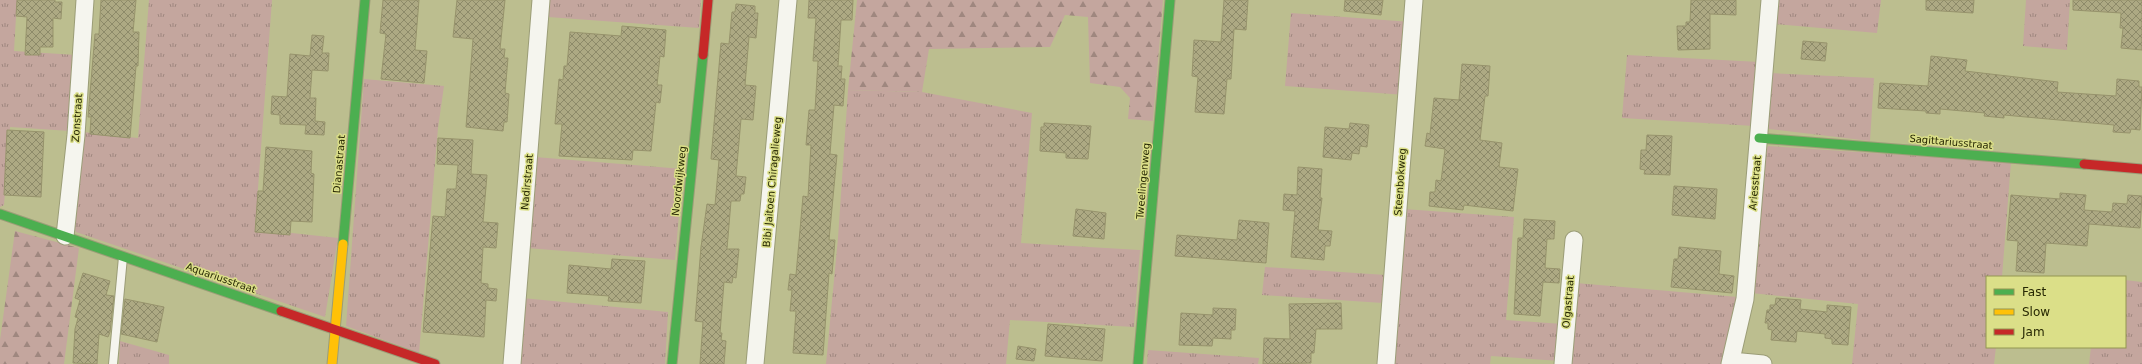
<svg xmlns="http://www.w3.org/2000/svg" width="2142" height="364" font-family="'DejaVu Sans',sans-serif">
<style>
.grass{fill:url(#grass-tufts)}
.forest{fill:url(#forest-firs)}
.building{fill:url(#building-cross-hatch);stroke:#97936c}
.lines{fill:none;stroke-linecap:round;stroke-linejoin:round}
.lane-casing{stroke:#9b9d77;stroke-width:10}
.street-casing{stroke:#9b9d77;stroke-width:19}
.fast-casing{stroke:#9b9d77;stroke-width:11}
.slow-casing{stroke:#9b9d77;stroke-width:11}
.jam-casing{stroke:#9b9d77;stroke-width:11}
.lane{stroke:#f5f5ee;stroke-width:8}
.street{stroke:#f5f5ee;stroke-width:17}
.fast{stroke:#4caf50;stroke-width:9}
.slow{stroke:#ffc107;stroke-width:9}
.jam{stroke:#c62828;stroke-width:9}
.labels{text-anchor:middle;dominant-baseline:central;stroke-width:3;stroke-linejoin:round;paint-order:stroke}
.street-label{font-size:10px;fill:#272803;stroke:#dbdf88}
</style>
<defs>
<pattern id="grass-tufts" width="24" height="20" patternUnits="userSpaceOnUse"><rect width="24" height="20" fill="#c4a69e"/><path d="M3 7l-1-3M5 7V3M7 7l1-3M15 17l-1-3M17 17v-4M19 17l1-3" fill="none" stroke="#9f877f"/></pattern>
<pattern id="forest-firs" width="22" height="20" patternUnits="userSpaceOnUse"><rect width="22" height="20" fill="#c4a69e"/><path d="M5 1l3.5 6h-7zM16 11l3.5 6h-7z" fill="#9f877f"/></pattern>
<pattern id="building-cross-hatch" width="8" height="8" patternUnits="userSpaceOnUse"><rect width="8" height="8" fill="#ada983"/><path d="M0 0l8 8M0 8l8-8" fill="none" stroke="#8d8a69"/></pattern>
</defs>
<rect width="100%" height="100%" fill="#bcbe8f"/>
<!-- grass -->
<path class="grass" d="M0,0H17L14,51L76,55L70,131L10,127L4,205L0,207Z
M149,0H272L255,229L338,238L325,317L76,232L73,226L83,132L138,138Z
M549,0H701L699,28L548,17Z
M1776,0H1881L1877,33L1774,24Z
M2026,0H2070L2067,50L2023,46Z
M1291,13L1411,22L1405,95L1285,86Z
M1627,55L1760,62L1754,126L1622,118Z
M1770,73L1874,78L1870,141L1769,129L1767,124Z
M364,79L444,86L438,128L419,353L346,326Z
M848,90L922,92L1032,113L1021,243L1140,250L1134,327L1010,320L1006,364H826L838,238Z
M1768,146L2011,162L2002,277H1987V347H1996L1994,364H1852L1858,304L1751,293L1765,151Z
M535,157L683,169L675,260L527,248Z
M1404,209L1514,217L1506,320L1563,324L1560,361L1491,356L1490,364H1391Z
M1265,267L1386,275L1383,303L1262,295Z
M2125,280L2142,282V364H2089L2091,347H2125Z
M1576,283L1738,297L1723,364H1568Z
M522,298L668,312L665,364H516Z
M120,341L169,355V364H119Z
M1148,350L1259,358L1258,364H1147Z"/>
<!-- forest -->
<path class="forest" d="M857,0H1163L1153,121L1128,119L1130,98L1120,87L1090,83L1088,17L1065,15L1050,47L929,49L922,92L848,90Z
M15,231L79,248L64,364H0V340Z"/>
<!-- building -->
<path class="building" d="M17,0H55V2H62L61,19L53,18V47H40V55H25L27,17L16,16Z
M101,0H136L133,32H139L138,66H136L130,138L90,134L91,117H88L95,34H99Z
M383,0H419L415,50L427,51L424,83L381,79L386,34L380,33Z
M457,0H505L500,49H505L504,58H508L505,93L509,94L507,122H504L503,131L466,127L473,39L453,37Z
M809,0H853L852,20H841L838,66H842L841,79H845L843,106L834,105L830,154L837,155L829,240H835L832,274L829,273L823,355L793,353L796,311H790L792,290H788L790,274L796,275L803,196L808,197L811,145H806L809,110H815L818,61H813L816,18H808Z
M1224,0H1248L1246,30L1234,29L1231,79H1227L1224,114L1195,112L1198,77L1192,76L1194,40L1221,42Z
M1345,0H1383L1381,15L1344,11Z
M1691,0H1736V15L1710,14V49L1678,50L1677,26H1686V22H1690Z
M1926,0H1974L1973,13L1926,10Z
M2073,0H2142V50L2121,48L2123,28H2120L2121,13L2073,10Z
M736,4L755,6V13H758L756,38L749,37L745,85L756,86L753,120L741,119L736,176L746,177L744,194H741L740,201H731L727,249H739L736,278L733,277L732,283L724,282L720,333H722L721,340L726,341L724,364H700L703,322L695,321L701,247L707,204L715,205L719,160L711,159L721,43L729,44L732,12H735Z
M622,26L666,30L664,57L660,56L657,85H662L660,103L656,102L651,151L633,150L632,160L559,156L562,124H555L559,79L563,80L564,66H567L570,32L621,36Z
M312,35L324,36L322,53H329L328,71L312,70L310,98H316L315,121L325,122L324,135L305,134L306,125L280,124V115L271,114L272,96L287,97L290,54L310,56Z
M1803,41L1827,43L1825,61L1801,59Z
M1931,56L1967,60L1965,71L2058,82L2057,92L2116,96L2117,79L2139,81V87H2142L2140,130L2131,129L2130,133L2113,132L2114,125L2004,115V118L1984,116L1985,113L1940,109V114L1926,113V111L1878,108L1880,83L1928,86Z
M1462,64L1490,66L1488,96H1485L1480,140L1502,143L1499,167L1518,169L1513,211L1464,205L1463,210L1429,206L1430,192H1435L1436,180L1441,181L1445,149L1425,146L1427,133L1430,134L1434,98L1459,100Z
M1044,123L1091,126L1088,159L1066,158V153L1040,151L1041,127H1044Z
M1350,123L1369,125L1367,147L1360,146L1359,154L1352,153L1351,160L1323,157L1325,127L1349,129Z
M7,130L44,132L41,197L4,195Z
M1647,135L1672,136L1670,175L1644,174L1645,170L1640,169L1641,150H1646Z
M438,138L473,140L471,174L487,175L483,222L498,223L496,248L483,247L481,283L488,284V288L497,289L496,301L486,300L484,337L423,332L433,216L445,217L447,189H456L458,165L437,164Z
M266,147L312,151L311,173L314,174L312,222L291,221L290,235L255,232L258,191H263Z
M1298,167L1322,169L1320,198H1322L1318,230L1332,231L1330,246H1325L1324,260L1291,257L1295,211L1283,210L1284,194L1297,195Z
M1674,186L1717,189L1715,219L1672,215Z
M2060,193L2086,195L2084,210L2112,212L2113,203L2127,204L2128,195L2142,196L2140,228L2089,224L2087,246L2046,243L2044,273L2016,271L2018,241L2007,240L2011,195L2060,199Z
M1076,209L1106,213L1104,239L1073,236Z
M1524,219L1555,221L1554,239H1547L1545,268L1560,269L1559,283L1543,282L1540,316L1514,314L1518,238H1523Z
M1239,220L1269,223L1266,263L1175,256L1177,235L1237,240Z
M1679,247L1721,251L1719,274L1734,276L1732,293L1671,287L1674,259H1678Z
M612,259L645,261L641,303L608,301L609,296L567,293L569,265L611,269Z
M83,273L110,281L106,295L114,296L110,332L108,337L99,334L97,364L73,363L75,329L78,318L75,317L80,300L75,298Z
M1776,298L1801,300L1800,309L1827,312V305L1851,307L1848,345L1832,344V339L1825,338V334L1797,331L1796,342L1771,340L1772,330L1768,329V323H1765L1767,310H1770V305H1775Z
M125,299L164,307L157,342L121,334Z
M1341,303L1342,329H1316L1314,353H1311V363L1263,364L1264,338L1290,339L1289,304Z
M1213,308L1236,309L1235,330H1231V339L1213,338L1212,346L1179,345L1181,313L1213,315Z
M1048,324L1105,329L1102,361L1045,356Z
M1018,346L1036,349L1034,361L1016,359Z"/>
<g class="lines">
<!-- lane casing -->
<g class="lane-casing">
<path id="lane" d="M113,364L123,257"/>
</g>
<!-- street casing -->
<g class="street-casing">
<path id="street" d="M65,236L76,135L85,0
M1731,361L1763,364
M512,364L541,0
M755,364L788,0
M1386,364L1414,0
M1563,364L1574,240
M1730,364L1745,299L1770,0"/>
</g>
<!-- fast casing -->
<g class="fast-casing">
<path id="fast" d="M1759,138L2084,164
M0,214L281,311
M343,244L365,0
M672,364L703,55
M1138,364L1170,0"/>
</g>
<!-- slow casing -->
<g class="slow-casing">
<path id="slow" d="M332,364L343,244"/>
</g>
<!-- jam casing -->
<g class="jam-casing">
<path id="jam" d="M703,55L708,0
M2084,164L2142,169
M281,311L435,364"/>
</g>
<!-- lane -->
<use href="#lane" class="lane"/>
<!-- street -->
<use href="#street" class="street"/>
<!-- fast -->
<use href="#fast" class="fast"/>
<!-- slow -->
<use href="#slow" class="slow"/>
<!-- jam -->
<use href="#jam" class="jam"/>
</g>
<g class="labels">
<!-- street labels -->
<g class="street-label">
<text transform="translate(77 118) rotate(-86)">Zonstraat</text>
<text transform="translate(1951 142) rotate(5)">Sagittariusstraat</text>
<text transform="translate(339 164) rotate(-85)">Dianastraat</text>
<text transform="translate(679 181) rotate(-84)">Noordwijkweg</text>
<text transform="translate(1143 181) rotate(-85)">Tweelingenweg</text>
<text transform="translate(527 182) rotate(-85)">Nadirstraat</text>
<text transform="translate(772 182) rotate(-85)">Bibi Jaitoen Chiragalieweg</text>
<text transform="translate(1400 182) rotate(-86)">Steenbokweg</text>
<text transform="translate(1755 183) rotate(-85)">Ariesstraat</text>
<text transform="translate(221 278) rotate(19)">Aquariusstraat</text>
<text transform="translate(1568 302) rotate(-85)">Olgastraat</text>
</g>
</g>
<!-- legend -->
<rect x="1986" y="276" width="140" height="72" fill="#dbdf88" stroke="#939653"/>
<rect x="1994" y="289" width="20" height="6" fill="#4caf50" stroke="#939653"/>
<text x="2022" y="296" font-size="12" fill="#272803">Fast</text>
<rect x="1994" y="309" width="20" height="6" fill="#ffc107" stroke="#939653"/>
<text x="2022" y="316" font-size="12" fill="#272803">Slow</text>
<rect x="1994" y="329" width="20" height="6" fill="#c62828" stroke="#939653"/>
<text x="2022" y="336" font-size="12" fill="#272803">Jam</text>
</svg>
